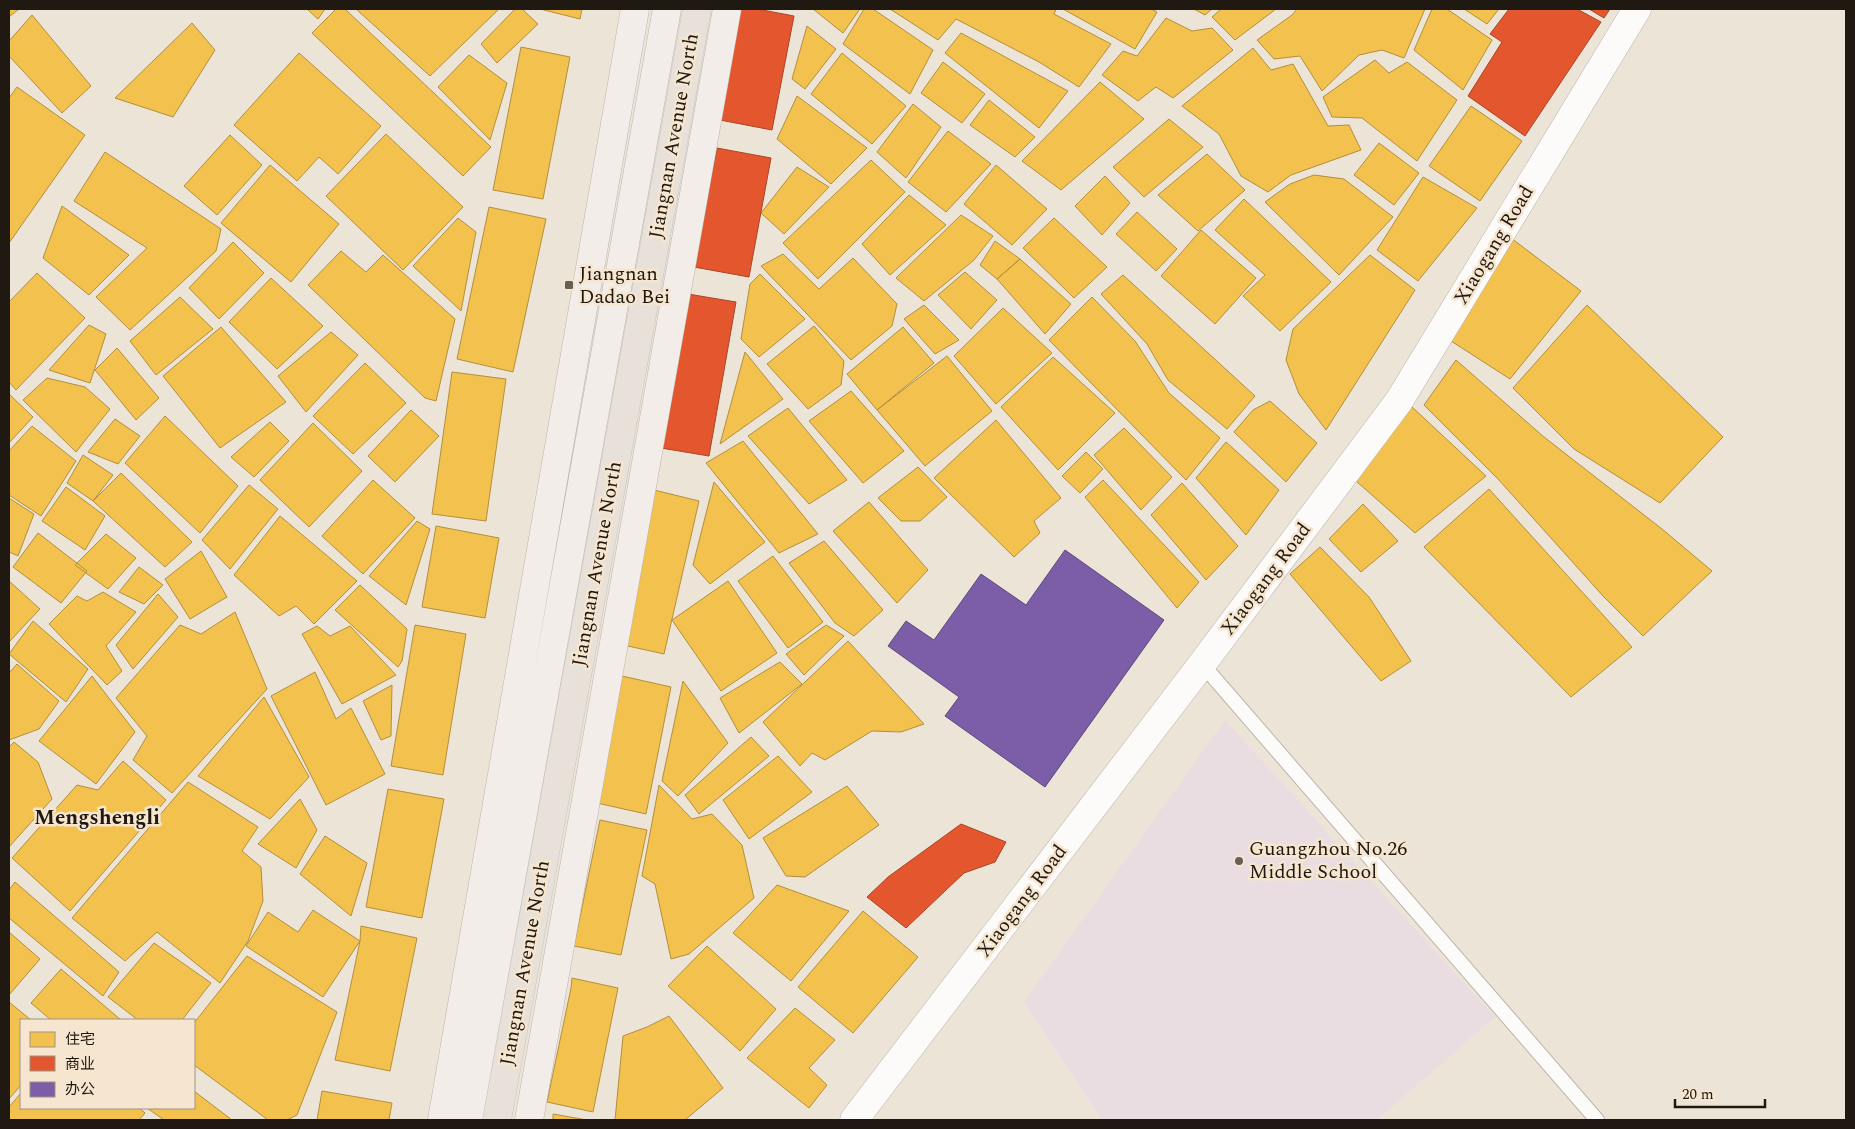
<svg xmlns="http://www.w3.org/2000/svg" width="1855" height="1129" font-family="Spectral,'Noto Sans SC',serif">
<style>
.education{fill:#e9dde2}
.homes{fill:#f2c14e;stroke:#b38f3c}
.shops{fill:#e4572e;stroke:#a94425}
.offices{fill:#7b5ea7;stroke:#5f497a}
.lines{fill:none;stroke-linecap:round;stroke-linejoin:round}
.service-casing{stroke:#bbb4ab;stroke-width:16}
.minor-casing{stroke:#bbb4ab;stroke-width:29}
.secondary-casing{stroke:#bbb4ab;stroke-width:29}
.primary-casing{stroke:#c7c3bd;stroke-width:29}
.service{stroke:#fcfbf9;stroke-width:14}
.minor{stroke:#fcfbf9;stroke-width:28}
.secondary{stroke:#f2ede9;stroke-width:28}
.primary{stroke:#e7e1d9;stroke-width:28}
.poi-dot{fill:#676057;stroke:#f6e5cf;stroke-width:2}
.labels{text-anchor:middle;dominant-baseline:central;stroke-width:5;stroke-linejoin:round;paint-order:stroke}
.street-label{font-size:20px;fill:#1f1911;stroke:#f6e5cf}
.poi-label{font-size:20px;fill:#1f1911;stroke:#f6e5cf;text-anchor:start}
.neighbourhood-label{font-size:21px;font-weight:bold;fill:#1f1911;stroke:#f6e5cf}
</style>
<rect width="100%" height="100%" fill="#ede4d8"/>
<!-- education -->
<path class="education" d="M1225,720L1495,1017L1377,1120H1102L1024,1002Z"/>
<!-- homes -->
<path class="homes" d="M9,9H19L9,17Z
M307,9H325L318,19Z
M336,9H345L491,147L463,176L312,33Z
M356,9H499L430,76Z
M515,9H522L538,24L497,63L481,44Z
M540,9H582L580,19Z
M813,9H860L843,33Z
M864,9H873L933,50L910,94L843,44Z
M890,9H1056L1054,14L1111,44L1079,87L1039,62L956,19L938,40Z
M1063,9H1151L1157,12L1135,49Z
M1194,9H1212L1205,15Z
M1221,9H1276L1235,40L1212,17Z
M1297,9H1425L1404,58L1382,50L1359,55L1322,91L1300,56L1274,59L1257,40L1292,15Z
M1432,9H1447L1492,40L1463,90L1414,50Z
M1464,9H1499L1487,24Z
M32,15L91,86L62,113L9,56V41Z
M1166,18L1192,31L1212,28L1233,50L1173,98L1156,87L1138,101L1102,75L1123,51L1137,56Z
M192,23L215,50L173,117L115,98Z
M807,26L836,49L805,89L792,79Z
M961,33L1068,91L1039,128L945,53Z
M521,47L570,57L543,199L493,190Z
M1253,48L1271,70L1293,64L1328,126L1349,125L1361,150L1291,175L1268,192L1241,176L1219,134L1182,106Z
M299,53L381,126L338,174L319,157L297,181L234,125Z
M842,53L906,106L872,144L811,94Z
M469,55L507,83L490,140L438,87Z
M1375,60L1389,73L1407,62L1457,100L1417,161L1362,118L1332,117L1323,97Z
M943,62L985,94L962,123L921,93Z
M1100,82L1144,119L1061,190L1022,161Z
M17,87L85,135L9,243V98Z
M797,96L867,148L831,184L777,139Z
M989,100L1035,137L1015,157L970,125Z
M913,104L941,127L906,178L877,152Z
M1471,106L1522,141L1480,201L1429,166Z
M1169,119L1203,147L1144,197L1113,167Z
M948,131L991,164L946,212L908,182Z
M386,134L463,207L403,270L326,196Z
M230,135L262,165L217,215L184,186Z
M1379,143L1419,173L1394,205L1354,175Z
M105,152L221,229L216,251L130,330L96,297L147,248L74,201Z
M1207,154L1245,190L1198,231L1158,195Z
M871,160L905,192L818,279L783,243Z
M270,165L339,224L291,282L221,223Z
M996,165L1047,209L1012,245L964,204Z
M797,167L829,187L784,234L761,213Z
M1314,175L1344,179L1393,217L1339,275L1265,202L1290,184Z
M1105,176L1130,203L1102,235L1075,206Z
M1423,177L1477,208L1418,281L1377,250Z
M909,195L946,225L890,275L862,244Z
M1244,199L1331,282L1280,331L1243,296L1265,275L1215,230Z
M62,206L129,255L89,295L43,258Z
M489,207L546,219L513,372L457,359Z
M1137,212L1177,249L1156,271L1116,234Z
M961,215L993,236L974,260L924,301L896,278Z
M458,218L476,232L461,311L413,266Z
M1054,218L1107,267L1074,298L1023,248Z
M1201,230L1256,278L1215,324L1161,276Z
M1511,238L1581,291L1510,379L1451,341Z
M995,241L1020,259L997,279L980,265Z
M233,242L264,273L219,319L189,288Z
M341,251L366,272L383,255L455,319L436,401L425,398L308,285Z
M783,254L819,289L853,258L897,304L892,326L851,360L761,266Z
M1370,255L1415,290L1326,430L1299,394L1286,360L1293,329Z
M1020,259L1071,304L1045,334L997,279Z
M965,272L997,300L971,329L938,295Z
M37,273L85,318L16,390L9,382V302Z
M760,274L805,319L759,357L741,339L750,284Z
M1123,275L1255,396L1227,429L1168,380L1147,344L1101,294Z
M271,278L323,326L277,369L229,322Z
M180,297L213,329L156,375L130,341Z
M1092,297L1135,341L1169,393L1220,438L1186,480L1049,340Z
M924,305L959,340L935,354L904,319Z
M1587,305L1723,437L1660,503L1574,449L1513,388Z
M1003,308L1052,353L996,404L954,356Z
M89,325L106,334L90,383L49,370Z
M814,326L844,361L841,385L808,409L767,364Z
M221,327L286,402L220,448L163,376Z
M903,327L934,363L877,410L847,374Z
M331,332L358,355L306,412L278,376Z
M117,348L159,398L136,420L95,370Z
M745,352L783,399L720,444Z
M947,356L992,411L925,466L877,410Z
M1053,357L1115,413L1058,470L1001,407Z
M1456,360L1544,437L1662,529L1712,571L1643,636L1603,596L1498,479L1424,405Z
M365,363L406,403L353,454L313,416Z
M452,372L506,379L486,521L432,514Z
M47,378L85,387L110,409L76,452L23,400Z
M851,391L904,451L863,483L809,421Z
M9,394L33,417L9,443Z
M1270,401L1317,443L1286,482L1234,432L1253,410Z
M1411,406L1486,476L1415,533L1356,481Z
M788,408L847,480L809,504L748,436Z
M411,410L439,436L395,482L368,456Z
M165,416L238,486L200,533L125,463Z
M115,419L140,436L118,464L88,452Z
M996,420L1061,498L1034,521L1040,533L1014,557L934,478Z
M270,422L289,441L254,477L231,457Z
M313,423L362,471L309,527L260,480Z
M32,426L76,461L41,516L9,495V451Z
M1124,428L1172,477L1141,510L1094,455Z
M743,441L818,534L779,553L706,463Z
M1226,442L1279,490L1246,535L1196,478Z
M1086,452L1103,469L1080,493L1062,476Z
M83,455L113,475L93,501L67,483Z
M918,467L947,497L920,521H901L878,498Z
M121,473L192,542L165,567L93,501Z
M373,480L415,518L363,574L322,536Z
M1103,480L1199,582L1177,608L1085,497Z
M714,482L765,542L710,584L693,565Z
M1182,483L1238,546L1206,580L1151,515Z
M249,485L278,509L230,569L202,540Z
M66,487L105,516L85,550L42,521Z
M1489,489L1632,647L1571,697L1424,547Z
M654,490L699,501L664,654L619,644Z
M9,498L34,514L18,556L9,552Z
M869,502L928,570L897,603L833,531Z
M1363,504L1398,541L1361,572L1329,539Z
M280,516L357,581L314,624L296,606L279,616L234,575Z
M417,521L430,529L406,605L369,576Z
M436,526L499,538L485,618L422,607Z
M38,533L87,571L61,603L13,567Z
M106,534L136,558L108,589L75,565Z
M824,541L883,610L854,636L835,623L789,563Z
M1320,547L1369,597L1411,661L1381,681L1290,574Z
M201,551L227,597L190,619L165,579Z
M773,556L823,622L788,648L738,581Z
M139,567L163,585L144,604L119,592Z
M9,581L40,609L9,642Z
M728,581L777,653L721,691L672,620Z
M360,585L407,629L402,661L398,667L335,610Z
M103,592L136,612L106,646L122,671L107,685L49,624L77,596L87,601Z
M158,594L178,617L133,669L116,645Z
M235,612L267,689L172,793L133,760L147,736L116,698L180,625L201,634Z
M33,621L88,669L66,702L9,654Z
M415,625L466,634L443,775L391,766Z
M826,625L844,636L804,675L786,654Z
M317,626L330,636L350,626L396,675L342,704L302,634Z
M848,641L924,724L901,732L872,731L825,760L812,753L800,766L763,722Z
M780,662L802,684L739,733L720,698Z
M17,664L59,701L39,729L9,740V673Z
M315,672L336,719L351,708L385,774L326,805L271,696Z
M92,676L135,732L96,784L39,741Z
M622,676L671,687L646,814L597,803Z
M683,681L728,743L678,796L662,781Z
M392,685L391,736L381,740L363,701Z
M264,697L309,777L270,819L198,776Z
M751,737L769,756L699,814L685,795Z
M14,742L38,762L52,799L9,847V747Z
M778,756L812,792L749,839L723,800Z
M123,761L166,800L70,911L12,858L77,785L98,790Z
M188,782L258,827L242,851L261,867L263,901L248,941L220,983L157,932L125,961L72,918Z
M659,785L692,819L712,814L742,845L754,898L689,954L671,959L655,884L642,876Z
M847,786L879,825L805,877L786,876L763,838Z
M388,789L444,799L422,918L366,907Z
M300,799L317,830L296,868L258,844Z
M600,820L647,830L621,955L574,946Z
M325,836L367,863L351,916L300,874Z
M15,882L119,972L103,996L9,918V890Z
M777,885L849,911L791,981L733,933Z
M313,910L360,941L323,997L246,946L268,912L298,932Z
M863,911L918,957L853,1033L798,987Z
M361,926L417,938L390,1071L335,1060L360,941Z
M9,932L40,959L9,995Z
M154,943L211,983L182,1020H138L108,997Z
M707,946L776,1009L740,1051L668,986Z
M247,956L337,1012L297,1115L287,1120H268L194,1065V1023Z
M61,969L121,1020H51L31,1003Z
M572,978L618,988L593,1112L547,1102L571,988Z
M9,1002L31,1020H21V1085L9,1099Z
M795,1008L835,1040L809,1068L827,1085L809,1108L747,1058Z
M669,1016L723,1088L685,1120H615L623,1036L647,1027Z
M194,1091L232,1120H164L147,1108H194Z
M322,1091L392,1103L389,1120H317Z
M21,1093V1108H139L145,1113L139,1120H9V1107Z
M553,1114L587,1120H553Z"/>
<!-- shops -->
<path class="shops" d="M741,9H757L794,16L772,130L720,120Z
M1509,9H1577L1601,22L1525,136L1468,96L1502,42L1490,34Z
M1589,9H1610L1604,18Z
M717,148L771,158L749,277L694,267Z
M688,294L736,302L709,456L661,448Z
M961,824L1006,842L995,862L964,873L906,928L867,897L888,877Z"/>
<!-- offices -->
<path class="offices" d="M1065,550L1164,620L1045,787L945,716L959,697L888,646L906,621L934,640L981,574L1026,605Z"/>
<g class="lines">
<!-- service casing -->
<g class="service-casing">
<path id="service" d="M1202,664L1597,1120"/>
</g>
<!-- minor casing -->
<g class="minor-casing">
<path id="minor" d="M854,1120L1202,664L1399,401L1637,9"/>
</g>
<!-- secondary casing -->
<g class="secondary-casing">
<path id="secondary" d="M442,1120L635,9
M468,1120L667,9
M529,1120L727,9"/>
</g>
<!-- primary casing -->
<g class="primary-casing">
<path id="primary" d="M497,1120L697,9"/>
</g>
<!-- service -->
<use href="#service" class="service"/>
<!-- minor -->
<use href="#minor" class="minor"/>
<!-- secondary -->
<use href="#secondary" class="secondary"/>
<!-- primary -->
<use href="#primary" class="primary"/>
</g>
<!-- markers -->
<g class="poi-dot">
<rect x="564" y="280" width="10" height="10" rx="2.5"/>
<circle cx="1239" cy="861" r="5"/>
</g>
<g class="labels">
<!-- street labels -->
<g class="street-label">
<text transform="translate(674 136) rotate(-80)">Jiangnan Avenue North</text>
<text transform="translate(1494 245) rotate(-59)">Xiaogang Road</text>
<text transform="translate(597 564) rotate(-80)">Jiangnan Avenue North</text>
<text transform="translate(1266 579) rotate(-53)">Xiaogang Road</text>
<text transform="translate(1022 901) rotate(-53)">Xiaogang Road</text>
<text transform="translate(525 963) rotate(-80)">Jiangnan Avenue North</text>
</g>
<!-- poi labels -->
<g class="poi-label">
<text x="579" y="274">Jiangnan<tspan x="579" dy="23">Dadao Bei</tspan></text>
<text x="1249" y="849">Guangzhou No.26<tspan x="1249" dy="23">Middle School</tspan></text>
</g>
<!-- neighbourhood labels -->
<g class="neighbourhood-label">
<text x="97" y="818">Mengshengli</text>
</g>
</g>
<!-- border -->
<rect width="1855" height="1129" fill="none" stroke="#1f1911" stroke-width="20"/>
<!-- legend -->
<rect x="20" y="1019" width="175" height="90" fill="#f6e5cf" stroke="#a09383"/>
<rect x="30" y="1032" width="25" height="15" fill="#f2c14e" stroke="#a09383"/>
<text x="65" y="1044" font-size="15" fill="#1f1911">住宅</text>
<rect x="30" y="1056" width="25" height="15" fill="#e4572e" stroke="#a09383"/>
<text x="65" y="1069" font-size="15" fill="#1f1911">商业</text>
<rect x="30" y="1082" width="25" height="15" fill="#7b5ea7" stroke="#a09383"/>
<text x="65" y="1094" font-size="15" fill="#1f1911">办公</text>
<!-- scale -->
<path d="M1675 1099v8h90v-8" fill="none" stroke="#1f1911" stroke-width="2.5"/>
<text x="1682" y="1099" font-size="15" fill="#1f1911" stroke="#f6e5cf" stroke-width="4" paint-order="stroke">20 m</text>
</svg>
